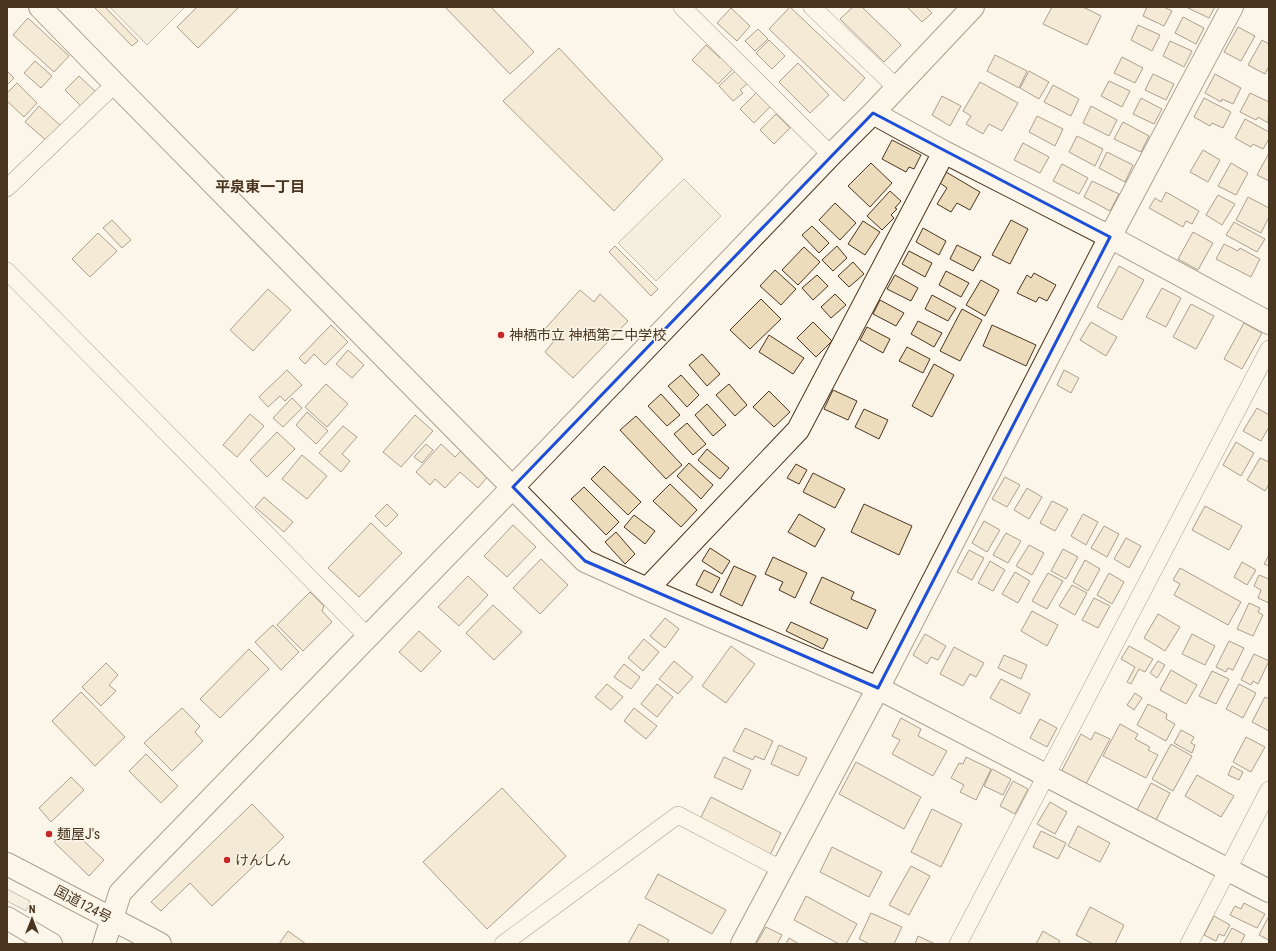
<svg xmlns="http://www.w3.org/2000/svg" width="1276" height="951" font-family="'Roboto Condensed','Noto Sans JP',sans-serif">
<style>
.green{fill:#ede6d9;stroke:#887966}
.building{fill:#ecdcbc;stroke:#4a3520}
.lines{fill:none;stroke-linecap:round;stroke-linejoin:round}
.street-casing{stroke:#4a3520;stroke-width:18}
.secondary-casing{stroke:#4a3520;stroke-width:24}
.highway-casing{stroke:#4a3520;stroke-width:24}
.street{stroke:#fbf6e9;stroke-width:17}
.secondary{stroke:#fbf6e9;stroke-width:22}
.highway{stroke:#fbf6e9;stroke-width:22}
.marked{fill:none;stroke:#1d4ed8;stroke-width:3;stroke-linejoin:round}
.poi-dot{fill:#c62828;stroke:#fbf6e9;stroke-width:1.5}
.labels{text-anchor:middle;dominant-baseline:central;stroke-width:3;stroke-linejoin:round;paint-order:stroke}
.poi-label{font-size:14px;fill:#4a3520;stroke:#fbf6e9;text-anchor:start}
.street-label{font-size:14px;fill:#4a3520;stroke:#fbf6e9}
.neighbourhood-label{font-size:15px;font-weight:bold;fill:#4a3520;stroke:#fbf6e9}
</style>
<rect width="100%" height="100%" fill="#fbf6e9"/>
<!-- green -->
<path class="green" d="M110,7H185L147,45Z
M684,179L721,216L656,281L618,243Z
M7,889L30,901L26,911L7,901Z"/>
<!-- building -->
<path class="building" d="M94,7H105L138,41L132,46Z
M197,7H239L198,48L177,27Z
M445,7H491L534,52L510,74Z
M790,7L865,78L844,101L769,29Z
M853,7H862L901,45L884,62L840,19Z
M909,7H926L932,13L922,22L908,8Z
M1052,7H1083L1101,16L1087,45L1043,24Z
M1147,7H1164L1172,11L1164,26L1143,16Z
M1189,7H1215L1209,18L1188,8Z
M731,8L750,26L737,41L717,23Z
M1183,17L1204,28L1196,44L1175,33Z
M28,18L69,56L54,72L13,35Z
M1138,25L1160,35L1152,51L1131,40Z
M1238,27L1255,36L1241,61L1224,52Z
M758,29L768,39L755,51L745,41Z
M769,40L785,56L772,69L756,53Z
M1262,40L1269,44V66L1265,74L1248,65Z
M1170,41L1192,51L1184,67L1163,56Z
M706,45L720,58L723,56L735,67L718,84L692,60Z
M559,48L663,159L614,211L503,101Z
M995,55L1027,71L1019,88L987,71Z
M1122,57L1143,68L1135,83L1114,73Z
M35,61L52,76L41,88L24,73Z
M798,63L829,95L810,113L779,82Z
M736,70L748,83L740,90L743,93L733,101L719,86Z
M7,71L14,78L7,85Z
M1029,71L1049,82L1039,99L1020,88Z
M1153,74L1174,84L1166,100L1145,90Z
M1215,74L1241,88L1233,104L1222,99L1221,102L1205,93Z
M79,76L96,92L82,107L65,90Z
M1109,81L1130,91L1122,107L1101,96Z
M980,82L1018,103L1002,131L989,124L983,134L966,124L971,116L963,111Z
M17,83L37,103L24,117L7,101V93Z
M1053,85L1079,99L1071,116L1044,102Z
M757,92L771,106L754,123L740,109Z
M1250,93L1269,102L1268,123L1258,117L1256,120L1240,112Z
M942,96L961,106L950,126L932,115Z
M1141,98L1162,109L1154,124L1133,114Z
M1204,98L1231,112L1223,128L1212,123L1210,126L1194,117Z
M39,106L62,127L48,142L25,122Z
M1091,106L1117,120L1109,136L1083,123Z
M776,114L790,128L774,144L760,130Z
M1037,116L1063,129L1055,146L1029,132Z
M1245,119L1269,132V139L1263,149L1253,144L1251,147L1235,138Z
M1123,122L1149,136L1141,152L1114,139Z
M1077,136L1103,149L1095,166L1069,152Z
M892,140L921,155L914,169L909,167L906,172L882,159Z
M1023,143L1049,157L1040,173L1014,160Z
M1203,150L1220,160L1208,182L1190,172Z
M1107,152L1133,165L1125,182L1099,168Z
M1269,153V181L1257,175Z
M871,163L892,183L870,207L848,186Z
M1231,163L1248,173L1236,195L1218,186Z
M1062,164L1088,178L1079,194L1053,181Z
M946,172L980,192L970,210L957,203L951,212L937,204L947,188L940,183Z
M1092,181L1119,194L1110,211L1084,197Z
M890,191L901,201L895,208L897,209L891,215L894,218L882,230L867,216Z
M1166,192L1199,211L1192,224L1186,221L1183,227L1149,208L1155,198L1161,202Z
M1218,195L1235,204L1222,225L1206,215Z
M1248,197L1269,208V217L1261,233L1236,220Z
M835,203L856,223L840,240L819,220Z
M112,220L131,240L122,248L103,228Z
M1011,220L1028,229L1010,264L992,255Z
M863,221L880,232L865,255L848,244Z
M1234,222L1265,239L1257,252L1226,235Z
M812,226L829,243L819,253L802,235Z
M923,228L946,241L939,255L916,242Z
M1193,232L1213,243L1198,270L1178,259Z
M98,233L117,251L90,277L72,259Z
M1224,244L1238,251L1240,248L1260,259L1251,277L1216,259Z
M957,245L981,257L973,271L950,259Z
M615,246L658,289L651,296L609,252Z
M837,246L847,258L833,271L822,260Z
M804,247L820,262L798,285L782,270Z
M909,251L932,263L925,277L902,264Z
M853,262L864,274L849,287L838,276Z
M1119,266L1144,280L1122,320L1097,307Z
M775,270L796,289L781,305L760,286Z
M946,271L969,283L961,297L939,285Z
M1034,273L1056,285L1047,301L1039,297L1036,302L1017,293L1027,275L1031,278Z
M817,275L828,286L813,300L802,288Z
M895,275L918,288L911,301L887,289Z
M981,280L999,290L985,316L966,305Z
M1162,288L1181,298L1166,327L1146,317Z
M268,289L291,310L253,351L230,330Z
M580,290L594,302L600,294L628,321L573,378L545,352L554,341L543,331Z
M835,294L846,305L831,318L821,307Z
M932,295L956,308L948,321L925,309Z
M761,299L781,319L750,349L730,330Z
M880,300L904,313L896,326L873,314Z
M1191,304L1214,316L1196,349L1173,337Z
M962,309L982,320L960,361L940,351Z
M918,321L942,333L934,347L911,334Z
M813,322L832,341L816,357L797,338Z
M1091,322L1117,337L1106,356L1080,340Z
M1244,323L1262,333L1242,369L1224,359Z
M331,325L348,342L325,365L314,354L305,364L299,358Z
M992,325L1036,345L1026,366L983,346Z
M867,327L890,339L883,353L860,340Z
M769,335L804,358L793,374L759,352Z
M907,347L930,359L923,373L899,361Z
M348,350L364,365L352,378L336,364Z
M702,354L720,374L707,386L689,365Z
M934,364L954,375L932,417L912,406Z
M287,370L302,385L285,401L280,396L268,407L259,397Z
M1064,370L1079,378L1071,393L1057,385Z
M681,375L699,395L687,407L668,386Z
M326,384L348,404L327,427L305,407Z
M729,384L747,405L735,416L716,395Z
M833,390L857,401L848,420L824,409Z
M769,391L790,412L774,427L753,407Z
M661,394L680,415L667,426L648,406Z
M292,398L302,408L283,427L273,418Z
M707,404L726,425L713,436L695,415Z
M1257,408L1269,415V427L1261,441L1243,431Z
M864,409L888,420L879,439L855,427Z
M307,412L328,431L316,444L296,425Z
M250,414L264,426L237,457L223,445Z
M415,415L433,431L401,467L383,452Z
M636,416L682,465L666,479L620,430Z
M687,423L706,444L693,455L674,434Z
M343,426L357,437L342,454L350,461L341,472L319,453Z
M277,432L295,449L267,477L250,460Z
M1236,442L1254,453L1241,476L1223,465Z
M426,444L433,450L422,463L414,457Z
M441,444L455,457L461,451L489,475L478,488L460,472L445,488L435,479L430,485L416,472Z
M707,449L729,468L720,479L698,460Z
M302,455L327,476L307,499L282,479Z
M1260,458L1269,462V484L1265,491L1247,480Z
M689,463L713,485L701,499L677,476Z
M796,464L807,470L799,484L787,478Z
M604,466L641,502L628,515L591,479Z
M813,473L845,489L835,508L803,492Z
M1005,477L1020,485L1007,507L992,499Z
M670,484L697,510L681,527L653,501Z
M584,487L619,522L606,535L571,499Z
M1027,488L1042,497L1029,519L1014,510Z
M264,497L293,522L284,532L255,507Z
M1052,501L1068,509L1055,531L1040,523Z
M387,504L398,515L386,527L375,516Z
M864,504L912,526L899,555L851,532Z
M1205,506L1242,526L1229,550L1192,530Z
M799,514L825,529L815,547L788,532Z
M1083,514L1098,522L1086,545L1071,536Z
M634,515L655,531L645,544L624,527Z
M984,521L1000,530L987,552L972,543Z
M371,523L402,553L359,597L328,568Z
M513,525L536,547L507,577L484,556Z
M1104,526L1119,534L1107,557L1091,548Z
M616,532L635,554L625,564L605,542Z
M1006,533L1021,541L1008,563L993,555Z
M1126,538L1141,546L1129,568L1114,559Z
M1029,545L1044,553L1032,575L1016,566Z
M710,548L730,561L722,574L702,561Z
M1063,549L1078,557L1066,579L1051,571Z
M969,550L984,558L972,580L957,572Z
M1269,555V566L1264,564Z
M773,557L807,573L795,598L779,590L783,582L765,574Z
M541,559L568,585L540,614L513,588Z
M1085,560L1100,569L1088,591L1073,582Z
M990,561L1005,570L993,591L978,583Z
M1242,562L1256,570L1247,585L1234,577Z
M734,566L756,576L742,606L720,595Z
M1180,568L1241,602L1228,625L1174,595L1180,584L1173,580Z
M704,570L720,578L712,593L696,585Z
M1015,572L1030,581L1018,603L1002,594Z
M1048,573L1063,581L1047,609L1032,601Z
M1109,573L1124,582L1112,604L1097,595Z
M1259,575L1269,579V603L1258,598L1261,590L1254,586Z
M468,576L488,595L459,626L438,607Z
M822,577L854,592L851,599L876,610L867,629L810,603Z
M1072,585L1087,593L1075,615L1059,606Z
M310,592L324,606L322,611L332,622L303,651L277,625Z
M1094,598L1110,606L1098,628L1082,620Z
M1249,603L1260,608L1258,612L1263,615L1253,636L1237,629Z
M493,605L522,632L494,660L466,633Z
M1032,611L1058,625L1047,646L1021,631Z
M1158,614L1180,627L1165,651L1144,638Z
M665,618L679,629L665,648L650,636Z
M791,622L828,639L823,649L786,631Z
M273,625L299,652L281,670L255,642Z
M419,631L441,651L421,672L399,652Z
M925,634L946,646L938,660L931,657L927,664L913,655Z
M1192,634L1215,646L1205,665L1182,654Z
M644,639L659,652L643,671L628,658Z
M1229,641L1244,648L1233,670L1228,668L1226,672L1216,667Z
M731,646L755,664L726,703L702,686Z
M1129,646L1153,659L1145,672L1139,669L1131,684L1127,682L1135,667L1121,659Z
M954,647L984,663L976,677L970,674L963,686L940,674Z
M249,649L269,669L220,718L200,699Z
M1254,654L1269,661L1258,684L1253,681L1251,685L1241,680Z
M1004,655L1027,665L1021,679L998,668Z
M674,661L693,677L678,694L659,679Z
M1158,661L1165,665L1157,678L1150,673Z
M106,663L118,675L109,685L116,691L101,706L82,687Z
M624,664L640,677L631,689L614,677Z
M1171,670L1197,685L1186,704L1160,690Z
M1212,671L1229,679L1216,704L1199,696Z
M1001,679L1030,694L1020,714L990,698Z
M607,684L623,697L611,710L595,697Z
M657,684L673,697L657,717L641,704Z
M1239,684L1256,693L1243,718L1226,709Z
M81,692L125,737L95,766L52,721Z
M1135,693L1142,698L1134,710L1127,705Z
M1265,697L1269,699V731L1252,722Z
M1148,704L1167,714L1166,719L1175,724L1166,741L1137,725Z
M182,708L200,726L195,732L203,741L172,771L144,743Z
M634,708L657,726L646,739L624,721Z
M901,718L921,729L918,736L947,751L933,776L892,754L900,740L892,736Z
M1040,719L1057,728L1047,747L1030,738Z
M1120,724L1138,734L1135,739L1150,747L1148,750L1158,755L1146,778L1103,756Z
M745,728L773,741L764,760L755,756L753,760L733,751Z
M1181,730L1194,737L1191,743L1195,745L1192,753L1174,743Z
M1095,732L1110,739L1086,784L1061,772L1081,734L1091,740Z
M1246,737L1265,747L1251,772L1233,762Z
M1171,744L1192,756L1173,791L1152,779Z
M779,745L807,758L798,776L771,764Z
M146,754L178,786L161,803L129,771Z
M724,757L751,770L742,790L714,777Z
M966,757L991,769L976,800L960,792L964,785L951,778L959,763L963,764Z
M856,762L921,797L904,829L839,794Z
M1232,766L1243,772L1239,780L1228,775Z
M992,769L1011,779L1003,795L984,786Z
M1197,775L1234,796L1221,817L1185,796Z
M71,777L84,790L51,822L39,808Z
M1013,781L1028,789L1015,814L1000,806Z
M1151,783L1170,793L1156,820L1137,810Z
M502,788L566,856L487,929L423,862Z
M711,797L781,833L770,855L700,819Z
M1050,802L1067,812L1055,834L1037,824Z
M252,804L284,837L212,906L190,883L161,911L151,902Z
M932,809L962,824L941,867L911,852Z
M1078,826L1110,843L1100,862L1068,846Z
M69,827L104,860L89,876L54,842Z
M1041,831L1066,843L1058,859L1033,847Z
M832,847L882,872L869,897L820,872Z
M911,866L930,876L909,915L889,905Z
M658,874L726,910L712,934L645,898Z
M806,896L857,924L846,944H839L794,920Z
M1244,903L1265,914L1257,928L1230,915L1235,906L1241,909Z
M1090,907L1124,925L1115,944H1093L1076,935Z
M871,913L902,927L894,944H870L859,939Z
M1214,916L1230,925L1224,936L1219,934L1216,941L1204,935Z
M1269,916V940L1259,935Z
M639,924L669,940L667,944H628Z
M766,927L782,935L777,944H756Z
M1232,928L1245,935L1241,943L1242,944H1223Z
M288,931L306,944H279Z
M1043,931L1060,941L1058,944H1036Z
M918,936L935,944H915Z
M789,938L799,944H786Z"/>
<g class="lines">
<!-- street casing -->
<g class="street-casing">
<path id="street" d="M682,7L831,155
M812,7L897,88
M7,188L115,84
M7,271L367,636
M503,944L678,815L781,869
M958,944L1269,349
M1189,944L1269,790"/>
</g>
<!-- secondary casing -->
<g class="secondary-casing">
<path id="secondary" d="M40,7L115,84L585,561L647,589L878,688L1269,891
M873,113L944,152L1110,237L1269,323
M647,589L798,430L944,152
M104,944L120,893L136,876L513,487L831,155L873,113L973,7
M742,944L878,688L1110,237L1232,7"/>
</g>
<!-- highway casing -->
<g class="highway-casing">
<path id="highway" d="M7,864L160,944
M7,918L51,944"/>
</g>
<!-- street -->
<use href="#street" class="street"/>
<!-- secondary -->
<use href="#secondary" class="secondary"/>
<!-- highway -->
<use href="#highway" class="highway"/>
</g>
<!-- marked area -->
<path d="M0 0H1276V951H0ZM873,113L1110,237L878,688L585,561L513,487Z" fill="#fbf6e9" fill-opacity=".55" fill-rule="evenodd"/>
<path class="marked" d="M873,113L1110,237L878,688L585,561L513,487Z"/>
<!-- markers -->
<g class="poi-dot">
<circle cx="501" cy="335" r="4"/>
<circle cx="49" cy="834" r="4"/>
<circle cx="227" cy="860" r="4"/>
</g>
<g class="labels">
<!-- poi labels -->
<g class="poi-label">
<text x="509" y="335">神栖市立 神栖第二中学校</text>
<text x="57" y="834">麺屋J's</text>
<text x="235" y="860">けんしん</text>
</g>
<!-- street labels -->
<g class="street-label">
<text transform="translate(83 904) rotate(28)">国道124号</text>
</g>
<!-- neighbourhood labels -->
<g class="neighbourhood-label">
<text x="260" y="187">平泉東一丁目</text>
</g>
</g>
<!-- border -->
<rect width="1276" height="951" fill="none" stroke="#4a3520" stroke-width="16"/>
<!-- north arrow -->
<g transform="translate(32 919)" stroke="#fbf6e9" stroke-width="3" paint-order="stroke">
<path d="M0-3L7 15L0 10L-7 15Z" fill="#4a3520"/>
<text y="-6" font-size="11" font-weight="bold" text-anchor="middle" fill="#4a3520">N</text>
</g>
</svg>
